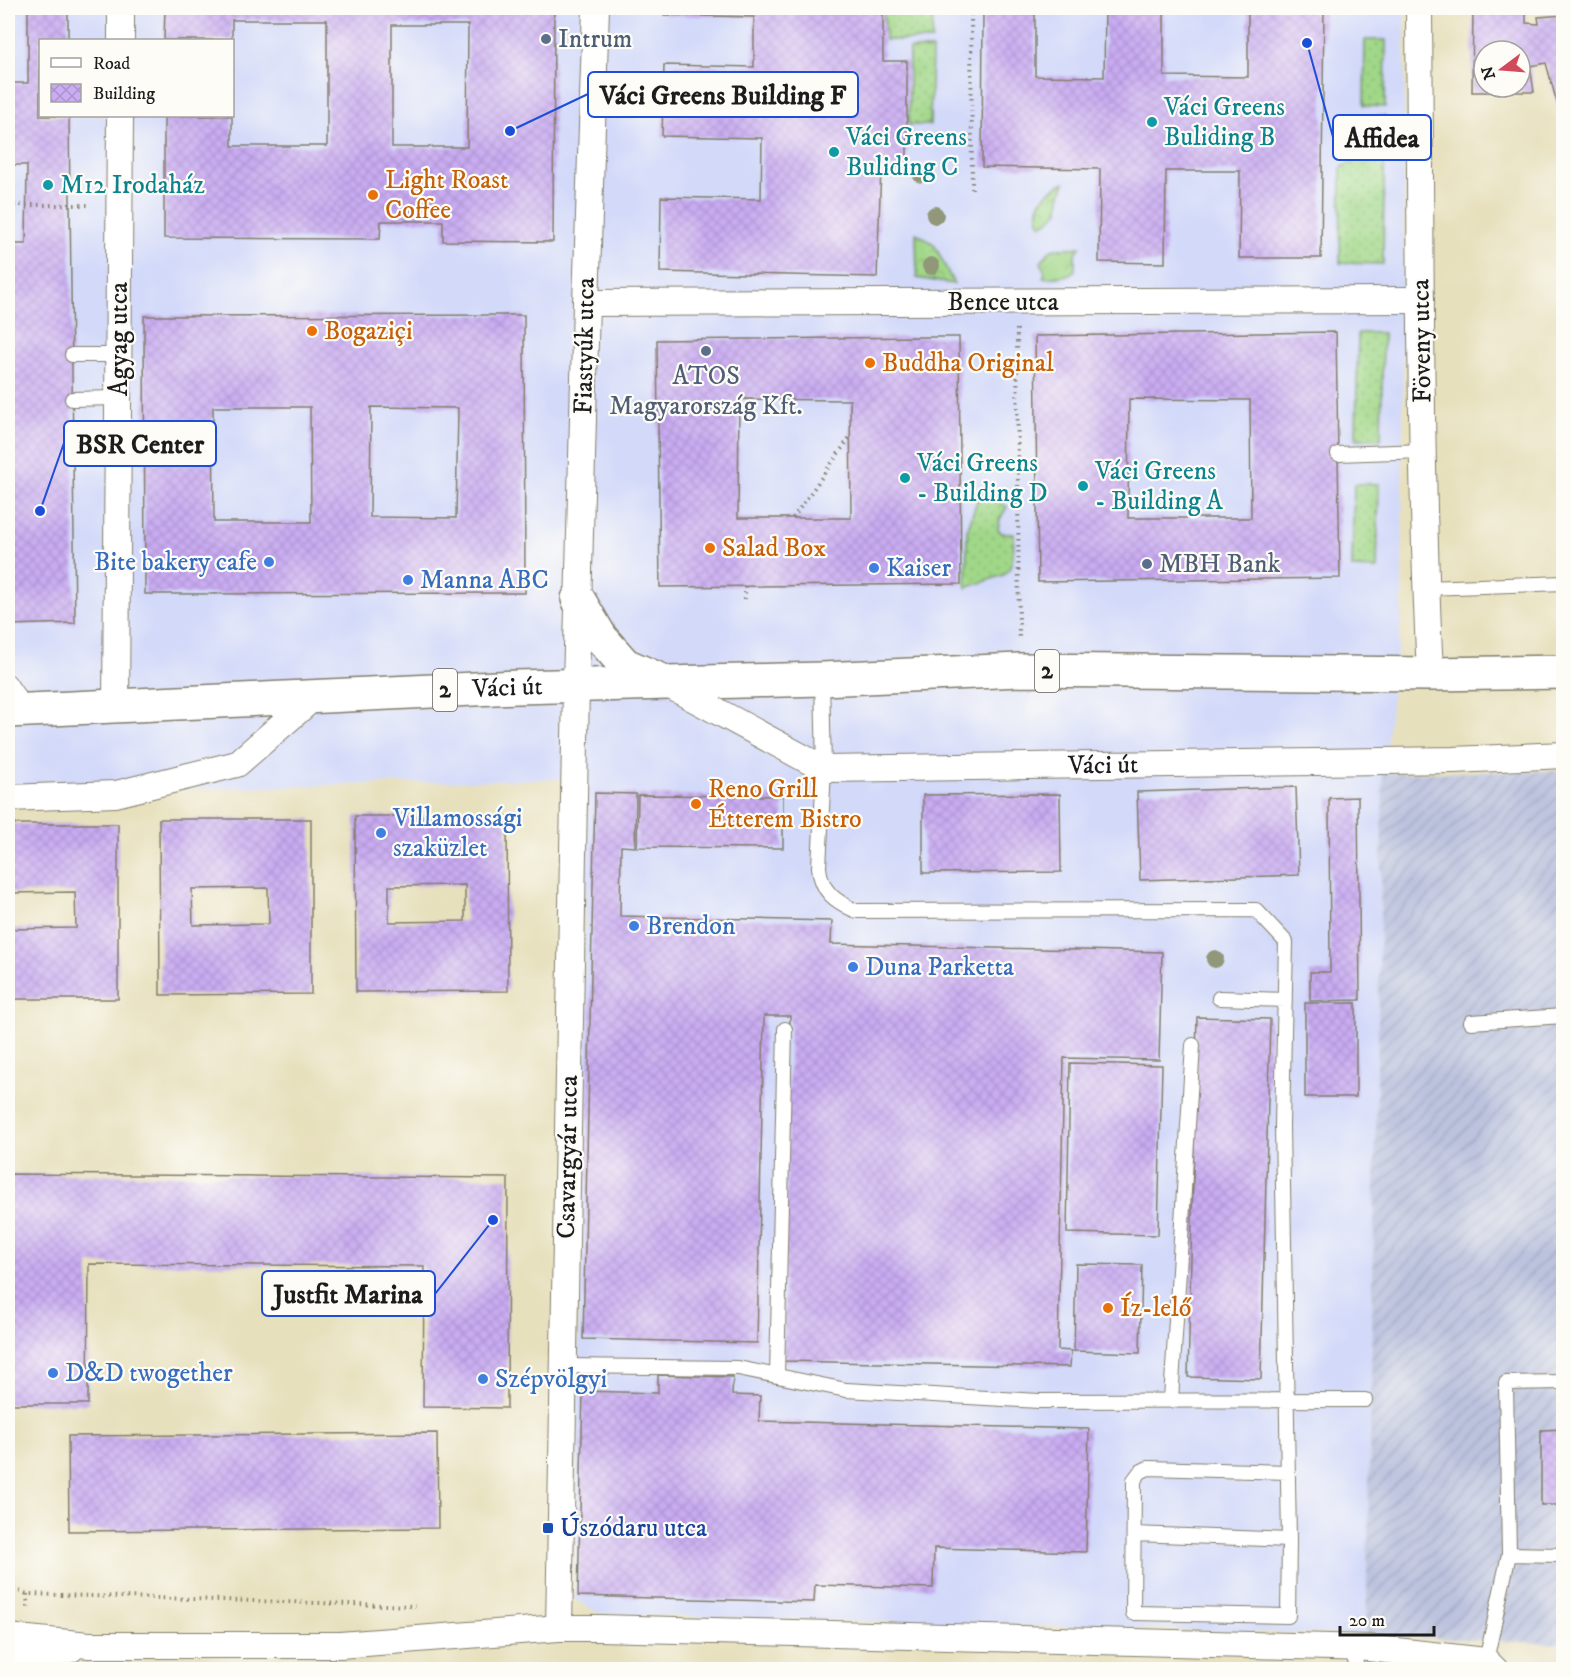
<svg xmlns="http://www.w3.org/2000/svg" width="1571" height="1677" font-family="'IM FELL DW Pica',serif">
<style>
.built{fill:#d2d9f9;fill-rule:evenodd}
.industrial{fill:url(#industrial-furrows)}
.grass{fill:url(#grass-dots);stroke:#5e7a52;stroke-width:1.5}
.park{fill:url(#park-crowns);stroke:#5e7a52;stroke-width:1.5}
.building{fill:url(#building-cross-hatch);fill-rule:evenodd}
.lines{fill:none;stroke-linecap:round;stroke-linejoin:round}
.lane-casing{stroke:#827e6c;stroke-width:16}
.street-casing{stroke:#827e6c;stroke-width:28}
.primary-casing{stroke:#827e6c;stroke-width:36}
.path{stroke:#827e6c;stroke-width:4;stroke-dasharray:1.5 4.5;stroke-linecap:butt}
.lane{stroke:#fff;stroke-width:14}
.street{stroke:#fff;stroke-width:26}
.primary{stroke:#fff;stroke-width:33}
.tree{fill:#919879}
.service-dot{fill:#5c6f8a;stroke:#fdfcf7;stroke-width:2}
.culture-dot{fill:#0f9aa8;stroke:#fdfcf7;stroke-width:2}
.food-dot{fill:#e8710a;stroke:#fdfcf7;stroke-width:2}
.shop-dot{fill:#3f7fe0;stroke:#fdfcf7;stroke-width:2}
.transit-dot{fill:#1a4fb4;stroke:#fdfcf7;stroke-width:2}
.labels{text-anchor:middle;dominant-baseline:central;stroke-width:4.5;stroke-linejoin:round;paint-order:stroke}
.shield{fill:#fdfcf7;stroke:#605f5e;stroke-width:1.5}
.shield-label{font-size:24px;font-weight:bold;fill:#1c1c1c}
.service-label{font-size:26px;fill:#4e5e75;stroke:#fdfcf7;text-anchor:start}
.culture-label{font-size:26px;fill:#0d838f;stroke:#fdfcf7;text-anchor:start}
.food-label{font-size:26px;fill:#c56008;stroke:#fdfcf7;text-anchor:start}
.street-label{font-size:26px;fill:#1c1c1c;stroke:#fdfcf7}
.shop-label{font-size:26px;fill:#366cbe;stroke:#fdfcf7;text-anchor:start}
.transit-label{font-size:26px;fill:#164399;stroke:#fdfcf7;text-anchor:start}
.leader{fill:none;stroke:#1d4ed8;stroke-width:2}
.callout-dot{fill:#1d4ed8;stroke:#fdfcf7;stroke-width:2}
.callout{fill:#fdfcf7;stroke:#1d4ed8;stroke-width:2}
.callout-label{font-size:27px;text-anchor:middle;font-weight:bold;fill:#1c1c1c}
</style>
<defs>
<pattern id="industrial-furrows" width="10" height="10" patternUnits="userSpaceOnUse" patternTransform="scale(1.5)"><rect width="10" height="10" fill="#bcc3de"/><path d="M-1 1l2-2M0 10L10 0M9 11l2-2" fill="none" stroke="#a1a7be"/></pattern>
<pattern id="grass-dots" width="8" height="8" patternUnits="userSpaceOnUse" patternTransform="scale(1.5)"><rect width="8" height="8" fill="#a0d788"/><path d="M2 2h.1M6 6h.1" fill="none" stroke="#89b875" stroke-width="1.8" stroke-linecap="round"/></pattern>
<pattern id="park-crowns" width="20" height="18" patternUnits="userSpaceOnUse" patternTransform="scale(1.5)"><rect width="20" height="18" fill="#a0d788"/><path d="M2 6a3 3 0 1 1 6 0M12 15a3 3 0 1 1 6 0" fill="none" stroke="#89b875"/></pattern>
<pattern id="building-cross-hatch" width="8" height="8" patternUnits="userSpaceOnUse" patternTransform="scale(1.5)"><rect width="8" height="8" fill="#c9acf2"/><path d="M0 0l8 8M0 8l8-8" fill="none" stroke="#ac93cf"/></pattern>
</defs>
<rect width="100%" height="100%" fill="#fdfcf7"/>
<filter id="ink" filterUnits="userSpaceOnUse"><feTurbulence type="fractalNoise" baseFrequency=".0167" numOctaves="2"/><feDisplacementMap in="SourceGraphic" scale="12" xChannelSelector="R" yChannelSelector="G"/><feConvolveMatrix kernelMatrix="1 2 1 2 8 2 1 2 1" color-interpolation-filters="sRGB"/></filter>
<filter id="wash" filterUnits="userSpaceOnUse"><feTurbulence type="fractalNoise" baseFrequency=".008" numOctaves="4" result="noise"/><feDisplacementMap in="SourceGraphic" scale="24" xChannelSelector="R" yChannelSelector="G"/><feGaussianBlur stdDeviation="1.35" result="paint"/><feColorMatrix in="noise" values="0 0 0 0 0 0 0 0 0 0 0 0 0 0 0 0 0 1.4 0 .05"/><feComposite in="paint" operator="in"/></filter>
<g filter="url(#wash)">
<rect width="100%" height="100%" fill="#e7e0bd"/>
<!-- built -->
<path class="built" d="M8,8H1405L1402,614L1383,773L1366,1635L600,1614L574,1599L587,778L8,794ZM40,40H232V116H40Z"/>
<!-- industrial -->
<path class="industrial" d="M1563,771V1644L1366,1635L1383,773Z"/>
<!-- grass -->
<path class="grass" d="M884,8H933L932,40H885Z
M1365,40H1386L1385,107L1364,106Z
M909,49H932L930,125H909Z
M1359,116H1385L1383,264L1340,263L1341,168L1360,157Z
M1358,333H1383L1381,439H1356Z
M1354,484H1379L1377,569L1352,568Z
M980,492L993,497L1007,507L1000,519L998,529L1002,533L1014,534C1013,547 1016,567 1003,575L966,588L967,531Z"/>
<!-- park -->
<path class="park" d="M1065,182L1060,197L1059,211L1048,221L1040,225C1039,220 1037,215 1038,210C1039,196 1055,187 1065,182Z
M916,233L934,244L954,284L917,278Z
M1080,247L1075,254V270C1067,278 1054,277 1043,278L1045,273L1041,262C1044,259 1046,254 1050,251C1057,246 1071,249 1080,247Z"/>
<g id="blocks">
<!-- building -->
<path class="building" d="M28,8H68V40H40V116H69L75,623L8,625V244H26L27,165H8V83H28Z
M165,8H554L553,242L443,241V221H381L380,239L164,238V116H232V146H327V20H232V40H164ZM392,25H468L467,147H392Z
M664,8H883V61H907V167H881L877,277L660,272L661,197L761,199L762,138L662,136L664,65L754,67V17L664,15Z
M983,8H1035V76L1104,77L1105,8H1164V76L1248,77V8H1324L1321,258H1239L1240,171H1166L1165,263L1099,262L1100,169L982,167Z
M1473,8H1526V23L1539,24L1538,17L1564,15V116L1561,117L1546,63L1530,66L1534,92H1472ZM1484,51H1520V87H1484Z
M524,315L525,593L145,594L144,316ZM213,407H310L311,522H214ZM371,407L458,408L456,518L370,517Z
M1336,332L1340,578L1038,582L1035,336ZM1129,399L1250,400L1251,518H1128Z
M921,337H959L961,584L660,587L657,340ZM739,399L850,400L851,518H738Z
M1296,787L1299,875L1140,880L1137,792Z
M595,793L636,794L635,847L621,846L620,916L832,921L831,944L1162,952L1159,1060L1064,1058L1058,1350L1071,1351L1070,1367L783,1361L790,1016H764L757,1343L583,1339Z
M1060,794L1061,872L923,873V795Z
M638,795L783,796V848L637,847Z
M1358,797L1360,1000L1310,1001V972H1330L1329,798Z
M355,816H507L508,991L356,992ZM465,885V921L389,922V886Z
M159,819H311V994L160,995ZM268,888L269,924L193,925L192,889Z
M8,824H118V999H8V929L76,928L75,892L8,893Z
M1305,1003H1356V1097H1305Z
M1197,1017L1270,1019L1261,1379L1188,1377Z
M1070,1063L1162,1065L1158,1235L1067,1233Z
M8,1174L508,1178L507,1408L423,1407L424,1266L89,1264L88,1404H8Z
M1076,1264L1142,1265L1140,1353L1074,1351Z
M658,1375L733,1377L732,1395L760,1396L759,1421L1089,1429L1086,1552L934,1548L933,1588L815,1585L814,1602L578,1596L583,1391L658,1393Z
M1564,1429V1505H1541V1430Z
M437,1433L438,1528L69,1531L68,1436Z"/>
</g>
</g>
<g filter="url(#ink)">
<use href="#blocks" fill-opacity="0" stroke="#827e6c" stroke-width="1.5"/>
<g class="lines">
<!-- lane casing -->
<g class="lane-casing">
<path id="lane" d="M72,355H118
M72,399L118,398
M1338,454L1424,451
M1426,588L1564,583
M822,679L824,769L819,867C821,892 835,901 856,911L1256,910L1286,942L1282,1125L1289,1540L1288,1616L1133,1613L1134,1480L1140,1472L1148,1468L1288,1472
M8,681L27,709
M1219,998L1285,1000
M1471,1022L1564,1016
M564,1366L738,1368L846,1390L1039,1401L1365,1400
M777,1376L785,1029
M1171,1400L1193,1045
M1134,1534L1289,1540
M1509,1554L1564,1555
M1351,1648L1358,1670
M1486,1661L1509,1554L1506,1383L1564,1382"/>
</g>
<!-- street casing -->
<g class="street-casing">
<g id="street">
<path d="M1419,8C1421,230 1419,452 1430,674"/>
<path d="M121,40V8"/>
<path d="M586,303L1421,300"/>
<path id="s1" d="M665,683L824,769L1453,760L1564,755"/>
<path d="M116,706L120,116"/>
<path d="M8,798L116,794L237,764L315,696"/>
<path d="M559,1628L576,686L586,303L596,8"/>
<path d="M8,1637L89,1645H340L559,1628H599L1369,1648L1486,1661L1495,1670"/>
<path d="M8,1662L30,1659L71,1649"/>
</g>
</g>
<!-- primary casing -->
<g class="primary-casing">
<g id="primary">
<path d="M578,599L601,638L625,665L660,680"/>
<path id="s2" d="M8,711L517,687L822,679L1019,670L1430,674L1564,672"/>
</g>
</g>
<!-- path -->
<path class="path" d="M971,8L972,189
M8,205H92
M1017,329L1019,640
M793,518L850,437
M745,586V599
M8,1587L27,1594L415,1606
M27,1594L28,1611"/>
<!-- lane -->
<use href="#lane" class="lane"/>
<!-- street -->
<use href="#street" class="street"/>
<!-- primary -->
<use href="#primary" class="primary"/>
</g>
<!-- trees -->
<g class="tree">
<circle cx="921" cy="174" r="9"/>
<circle cx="935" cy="215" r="9"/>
<circle cx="931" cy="266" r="9"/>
<circle cx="1215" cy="959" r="9"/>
</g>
</g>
<!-- markers -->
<g class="service-dot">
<circle cx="546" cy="39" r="6"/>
<circle cx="706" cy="351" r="6"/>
<circle cx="1147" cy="564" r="6"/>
</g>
<g class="culture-dot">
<circle cx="1152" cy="122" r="6"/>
<circle cx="834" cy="152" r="6"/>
<circle cx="48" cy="185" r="6"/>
<circle cx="905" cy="478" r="6"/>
<circle cx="1083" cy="486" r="6"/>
</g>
<g class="food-dot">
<circle cx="373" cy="195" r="6"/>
<circle cx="312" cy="331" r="6"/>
<circle cx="870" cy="363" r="6"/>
<circle cx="710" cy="548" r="6"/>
<circle cx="696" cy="804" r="6"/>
<circle cx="1108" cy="1308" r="6"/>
</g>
<g class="shop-dot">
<circle cx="269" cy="562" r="6"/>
<circle cx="874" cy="568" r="6"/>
<circle cx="408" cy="580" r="6"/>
<circle cx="381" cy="833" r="6"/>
<circle cx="634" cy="926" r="6"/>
<circle cx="853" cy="967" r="6"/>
<circle cx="53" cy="1373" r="6"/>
<circle cx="483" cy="1379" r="6"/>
</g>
<rect class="transit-dot" x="542" y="1522" width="12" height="12" rx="3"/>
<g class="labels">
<!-- shield labels -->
<g class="shield">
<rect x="1035" y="650" width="24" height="42" rx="4.5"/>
<rect x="433" y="669" width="24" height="42" rx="4.5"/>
</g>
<g class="shield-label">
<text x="1047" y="671">2</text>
<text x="445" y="690">2</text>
</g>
<!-- service labels -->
<g class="service-label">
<text x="558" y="39">Intrum</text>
<text x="706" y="376" text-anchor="middle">ATOS<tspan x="706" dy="30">Magyarország Kft.</tspan></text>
<text x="1159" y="564">MBH Bank</text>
</g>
<!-- culture labels -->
<g class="culture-label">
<text x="1164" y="107">Váci Greens<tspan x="1164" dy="30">Buliding B</tspan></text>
<text x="846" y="137">Váci Greens<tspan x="846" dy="30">Buliding C</tspan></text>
<text x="60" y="185">M12 Irodaház</text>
<text x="917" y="463">Váci Greens<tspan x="917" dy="30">- Building D</tspan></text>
<text x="1095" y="471">Váci Greens<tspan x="1095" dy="30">- Building A</tspan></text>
</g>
<!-- food labels -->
<g class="food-label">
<text x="385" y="180">Light Roast<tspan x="385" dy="30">Coffee</tspan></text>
<text x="324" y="331">Bogaziçi</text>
<text x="882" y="363">Buddha Original</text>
<text x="722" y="548">Salad Box</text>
<text x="708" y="789">Reno Grill<tspan x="708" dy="30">Étterem Bistro</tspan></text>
<text x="1120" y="1308">Íz-lelő</text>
</g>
<!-- street labels -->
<g class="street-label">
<text x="1003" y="302">Bence utca</text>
<text transform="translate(119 339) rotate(-90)">Agyag utca</text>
<text transform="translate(1422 341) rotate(-91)">Föveny utca</text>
<text transform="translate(585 346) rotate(-89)">Fiastyúk utca</text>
<text stroke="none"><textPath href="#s2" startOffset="500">Váci út</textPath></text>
<text stroke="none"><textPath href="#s1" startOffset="460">Váci út</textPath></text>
<text transform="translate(568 1157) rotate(-89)">Csavargyár utca</text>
</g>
<!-- shop labels -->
<g class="shop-label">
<text x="257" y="562" text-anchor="end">Bite bakery cafe</text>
<text x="886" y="568">Kaiser</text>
<text x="420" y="580">Manna ABC</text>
<text x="393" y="818">Villamossági<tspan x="393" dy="30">szaküzlet</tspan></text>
<text x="646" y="926">Brendon</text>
<text x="865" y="967">Duna Parketta</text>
<text x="65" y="1373">D&amp;D twogether</text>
<text x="495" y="1379">Szépvölgyi</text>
</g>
<!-- transit labels -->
<g class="transit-label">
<text x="560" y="1528">Úszódaru utca</text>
</g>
</g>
<!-- callouts -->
<path class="leader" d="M510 131L588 94M1307 43L1333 137M40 511L64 443M493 1220L435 1294"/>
<g class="callout-dot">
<circle cx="510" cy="131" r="6"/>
<circle cx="1307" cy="43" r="6"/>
<circle cx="40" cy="511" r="6"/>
<circle cx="493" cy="1220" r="6"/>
</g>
<g class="callout">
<rect x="588" y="72" width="270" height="45" rx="6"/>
<rect x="1333" y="115" width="98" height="45" rx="6"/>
<rect x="64" y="421" width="152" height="45" rx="6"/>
<rect x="262" y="1271" width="173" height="45" rx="6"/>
</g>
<g class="callout-label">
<text x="723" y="104">Váci Greens Building F</text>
<text x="1382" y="147">Affidea</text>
<text x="140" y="453">BSR Center</text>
<text x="348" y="1303">Justfit Marina</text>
</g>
<!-- margin -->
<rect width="1571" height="1677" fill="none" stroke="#fdfcf7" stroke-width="30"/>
<!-- legend -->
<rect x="39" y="39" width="195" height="78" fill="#fdfcf7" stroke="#a3a29f" stroke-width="1.5"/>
<rect x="51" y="58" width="30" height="9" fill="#ffffff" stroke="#a3a29f" stroke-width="1.5"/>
<text x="93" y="69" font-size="18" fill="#1c1c1c">Road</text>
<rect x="51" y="84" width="30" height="18" fill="url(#building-cross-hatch)" stroke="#a3a29f" stroke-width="1.5"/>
<text x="93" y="99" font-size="18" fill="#1c1c1c">Building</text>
<!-- north arrow -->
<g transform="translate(1502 69) rotate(254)"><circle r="28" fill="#fdfcf7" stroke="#a3a29f" stroke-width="1.5"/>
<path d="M0-4.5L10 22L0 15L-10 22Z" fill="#d1495b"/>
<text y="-9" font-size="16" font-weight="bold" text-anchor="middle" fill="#1c1c1c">N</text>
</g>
<!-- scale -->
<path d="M1340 1626v9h94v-9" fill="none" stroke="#1c1c1c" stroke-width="3"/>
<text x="1349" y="1626" font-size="18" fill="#1c1c1c" stroke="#fdfcf7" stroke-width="4.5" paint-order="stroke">20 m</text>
</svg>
